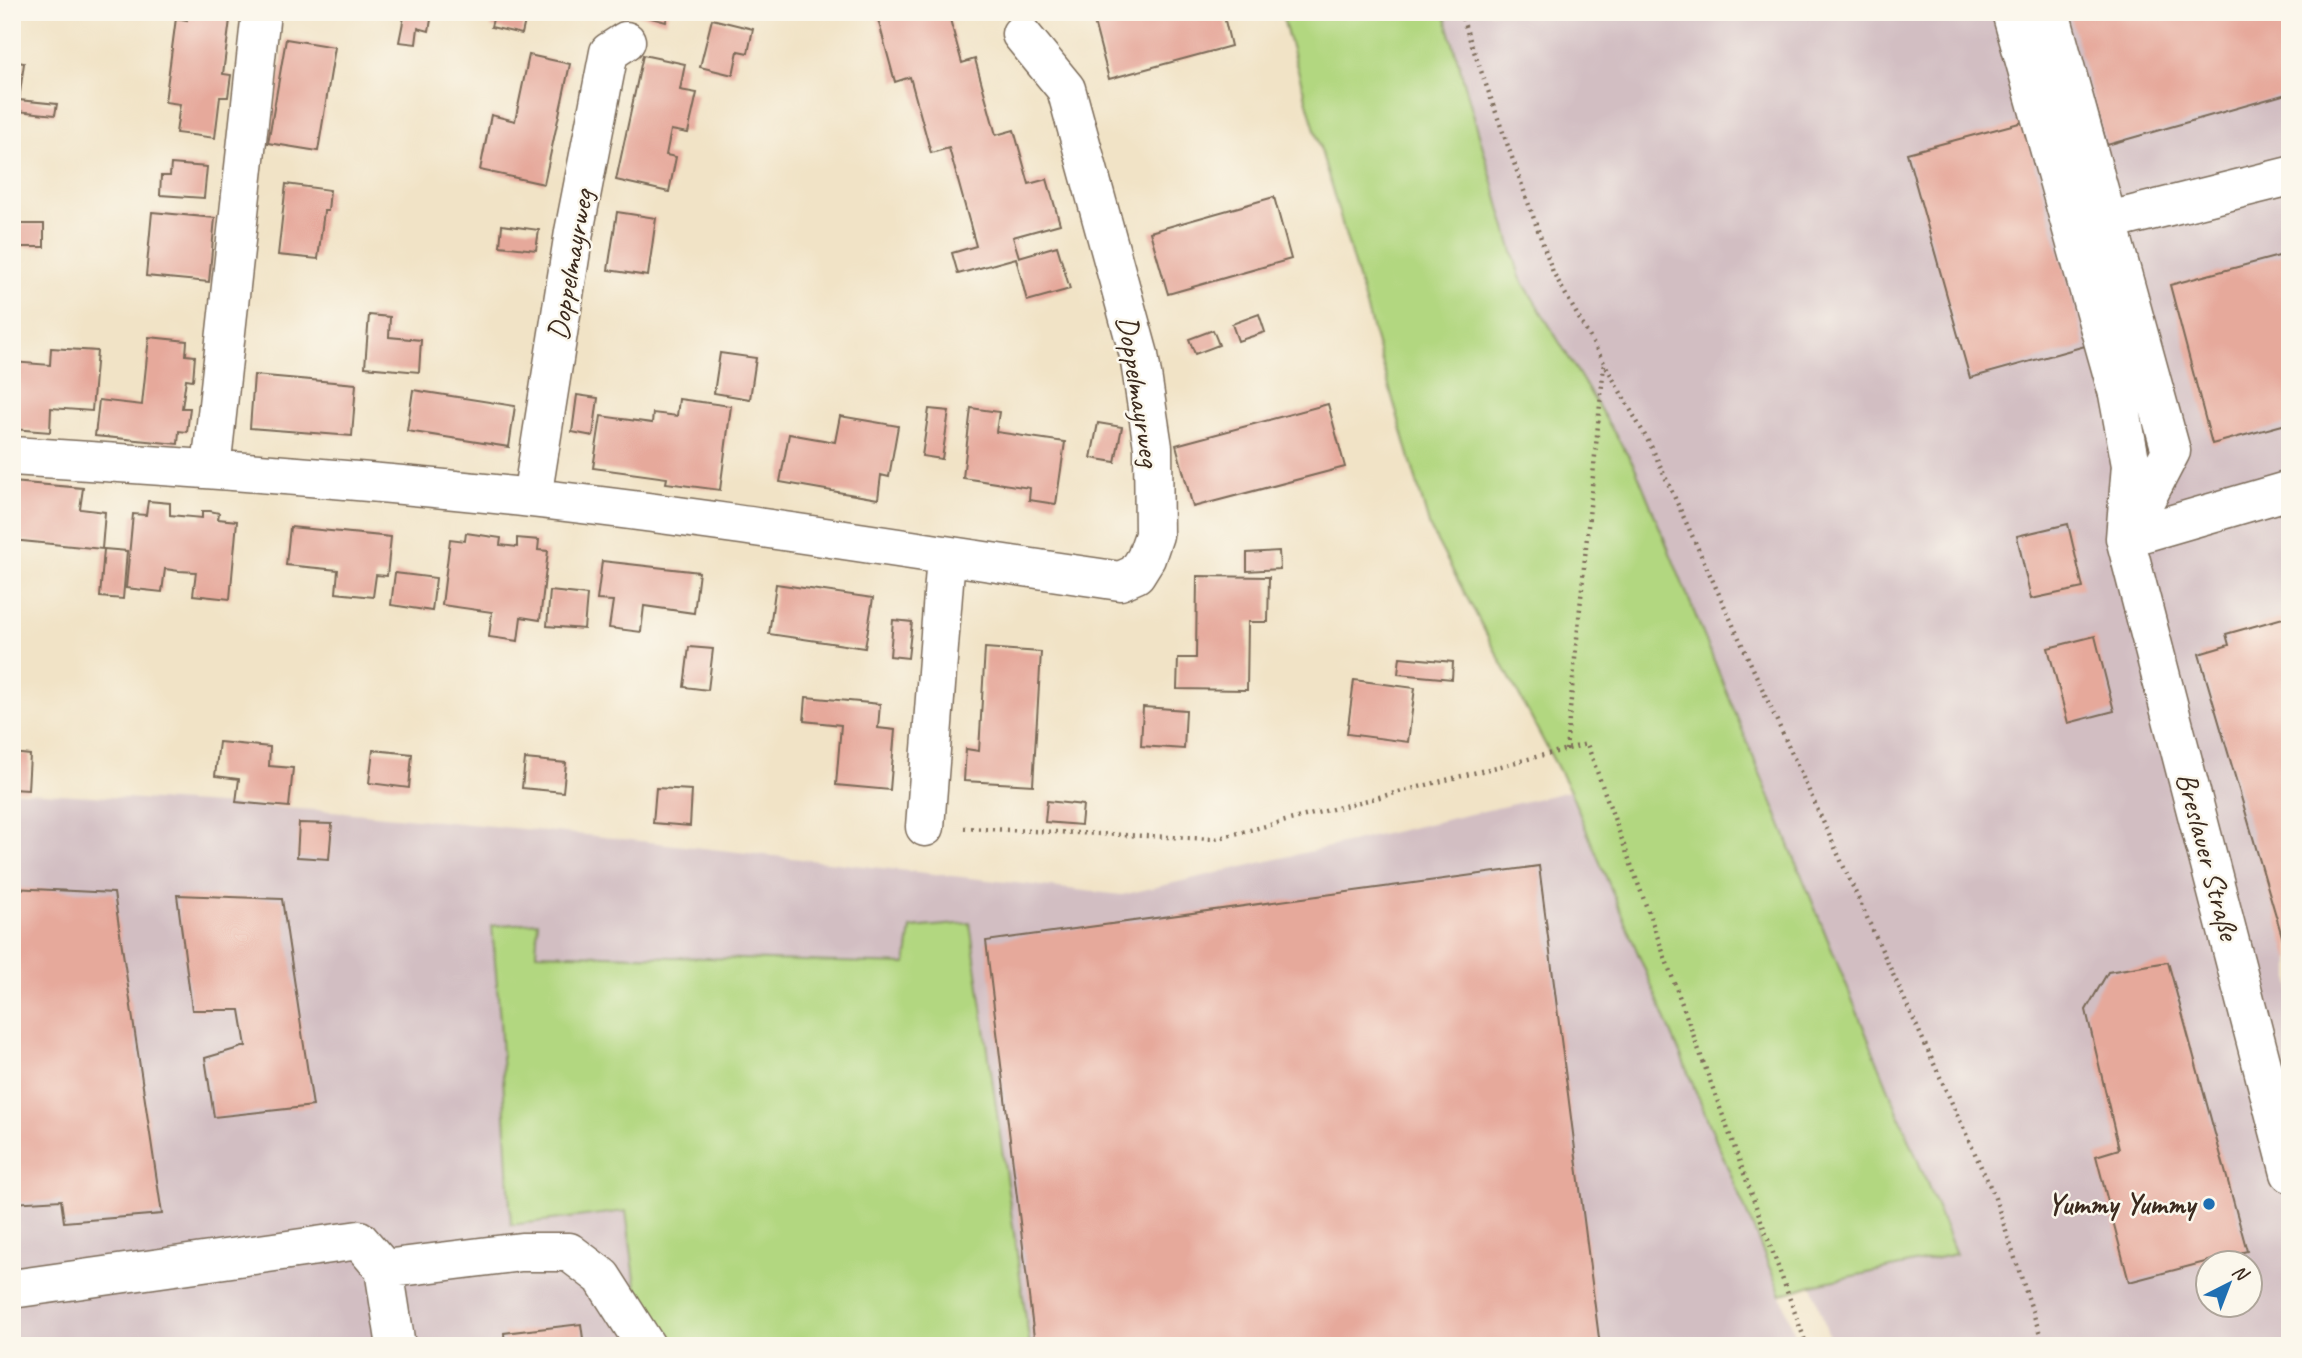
<svg xmlns="http://www.w3.org/2000/svg" width="2302" height="1358" font-family="Caveat,sans-serif">
<style>
.industrial{fill:#d2bec2;fill-rule:evenodd}
.green{fill:#b2d780;stroke:#76804f;stroke-width:2}
.building{fill:#e6a99b}
.lines{fill:none;stroke-linecap:round;stroke-linejoin:round}
.minor-casing{stroke:#7b6b59;stroke-width:41}
.path{stroke:#7b6b59;stroke-width:4.5;stroke-dasharray:2 5;stroke-linecap:butt}
.minor{stroke:#fff;stroke-width:38}
.poi-dot{fill:#1f6fb2;stroke:#fbf7ec;stroke-width:2.5}
.labels{text-anchor:middle;dominant-baseline:central;stroke-width:5;stroke-linejoin:round;paint-order:stroke}
.street-label{font-size:30px;fill:#3b2a1e;stroke:#fbf7ec}
.poi-label{font-size:30px;font-weight:bold;fill:#3b2a1e;stroke:#fbf7ec;text-anchor:end}
</style>
<rect width="100%" height="100%" fill="#fbf7ec"/>
<filter id="ink" filterUnits="userSpaceOnUse"><feTurbulence type="fractalNoise" baseFrequency=".0143" numOctaves="2"/><feDisplacementMap in="SourceGraphic" scale="14" xChannelSelector="R" yChannelSelector="G"/><feConvolveMatrix kernelMatrix="1 2 1 2 8 2 1 2 1" color-interpolation-filters="sRGB"/></filter>
<filter id="wash" filterUnits="userSpaceOnUse"><feTurbulence type="fractalNoise" baseFrequency=".00686" numOctaves="4" result="noise"/><feDisplacementMap in="SourceGraphic" scale="28" xChannelSelector="R" yChannelSelector="G"/><feGaussianBlur stdDeviation="1.57" result="paint"/><feColorMatrix in="noise" values="0 0 0 0 0 0 0 0 0 0 0 0 0 0 0 0 0 1.4 0 .05"/><feComposite in="paint" operator="in"/></filter>
<g filter="url(#wash)">
<rect width="100%" height="100%" fill="#f1e3c6"/>
<!-- industrial -->
<path class="industrial" d="M1444,12H2290V1346H1832L1812,1285L1956,1253L1635,467L1520,277ZM2208,1264H2250V1306H2208Z
M12,791L332,811L586,835L1122,895L1570,791L1781,1295L1799,1346H1030L970,923L911,928L906,964L535,953L537,922L492,927L500,1021L511,1225L626,1211L644,1346H12Z"/>
<!-- green -->
<path class="green" d="M1281,12H1444L1520,277L1635,467L1956,1254L1812,1285L1781,1295L1570,791L1430,528Z
M538,922L536,953L906,964L911,928L970,923L1030,1346H644L626,1211L511,1225L500,1021L492,926Z"/>
<g id="blocks">
<!-- building -->
<path class="building" d="M188,12H231L223,74L231,75L228,97H220L215,138L176,133L180,104L165,102L176,18L187,20Z
M405,12H446L445,16L432,14L429,31L418,28L416,44L399,42Z
M466,12H527L522,34L491,27L493,19Z
M629,12H668L666,22Z
M876,12H948L962,63L975,59L996,135L1014,130L1029,184L1047,179L1060,224L1013,237L1019,257L1057,246L1070,289L1027,301L1016,258L958,274L952,253L976,246L949,148L931,153L910,77L895,82Z
M1133,12H1223L1231,46L1109,79L1094,22Z
M2069,12H2290V93L2107,145Z
M712,19L753,29L748,53L738,51L733,75L700,67Z
M286,39L335,47L318,151L268,143Z
M529,55L570,64L544,184L480,170L491,115L515,121Z
M643,55L685,64L680,90L697,93L688,133L671,130L666,155L676,157L669,192L616,180Z
M12,61L24,63L19,100L57,104L55,115L18,111L16,129L12,128Z
M2023,122L2085,346L1970,378L1907,153Z
M171,164L207,167L204,198L160,195L161,176H170Z
M286,184L330,190L328,211H324L318,259L278,255Z
M1274,197L1291,259L1168,294L1150,232Z
M152,212L215,218L209,282L146,276Z
M617,212L656,218L648,276L608,270Z
M12,224H44V247H12Z
M502,225L539,230L536,250L500,246Z
M2290,253V423L2212,444L2170,285Z
M1259,314L1265,332L1238,341L1232,324Z
M369,315L390,317L389,337L421,340L419,372L365,367Z
M1213,330L1219,345L1195,354L1189,339Z
M149,337L187,341L186,355L195,356L193,380L186,379L182,408H190L187,432L179,431L178,444L95,436L99,400L142,405Z
M51,348L97,351L92,411L51,408L50,432L12,429V362L50,365Z
M720,353L756,358L750,399L714,393Z
M254,375L356,384L352,436L250,428Z
M413,390L515,406L509,447L407,431Z
M577,395L598,398L593,436L572,432Z
M679,399L731,406L720,490L666,483L667,478L593,468L601,416L652,423L653,413L677,416Z
M1328,404L1345,467L1193,507L1176,445Z
M971,408L999,412L996,432L1065,442L1056,504L1029,500L1030,488L963,478Z
M929,409L949,411L942,459L922,456Z
M840,416L898,426L889,477L881,475L878,499L780,482L789,434L835,442Z
M1098,423L1122,427L1115,462L1091,458Z
M12,482L83,488L80,509L105,512L102,549L12,540Z
M148,501L170,503V515L202,518V511H210L219,513L218,519L237,521L230,599L193,595L196,572L179,571L165,569L162,592L126,588L133,514L146,515Z
M2068,524L2083,588L2031,599L2017,536Z
M290,527L391,537L387,576L376,575L373,597L336,593L338,570L286,565Z
M466,533L501,538L500,545L517,547V538L539,540L538,550L548,551L540,620L521,617L518,641L489,637L492,612L442,605L450,539L465,541Z
M104,549L127,551L123,599L100,597Z
M1279,551L1280,569L1247,571V553Z
M602,561L699,572L694,613L644,606L641,632L609,628L613,601L597,600Z
M395,573L436,578L432,611L391,605Z
M1197,576L1269,577L1268,622H1248L1247,690L1177,689L1178,658H1196Z
M776,584L873,598L865,648L769,634Z
M550,591L587,595L584,629L547,626Z
M2290,616V960H2289L2199,654L2229,645L2226,634Z
M893,620L912,622L908,658L890,656Z
M2095,636L2114,711L2068,723L2048,648Z
M689,647L713,649L708,690L684,687Z
M985,648L1041,652L1033,785L964,781L966,749L979,751Z
M1400,657L1453,662L1452,679L1398,674Z
M1354,680L1415,688L1408,742L1347,734Z
M806,697L880,704L878,728L895,730L890,790L836,785L841,725L804,721Z
M1143,707L1186,710L1184,749L1141,746Z
M219,742L270,747L269,766L293,768L289,807L236,802L239,779L215,776Z
M373,750L412,754L409,788L369,783Z
M12,753L30,755L28,790L12,789Z
M525,759L566,763L563,792L522,788Z
M656,788L692,790L690,826L653,823Z
M1047,801L1083,805L1081,825L1045,822Z
M299,823L332,824L329,859L297,857Z
M1539,866L1600,1346H1035L986,941Z
M12,888L114,893L162,1214L64,1222L61,1200L12,1203Z
M177,895L282,899L313,1106L214,1117L205,1058L246,1046L240,1010H192Z
M2168,962L2247,1251L2129,1282L2096,1156L2119,1149L2086,1010L2108,972Z
M581,1324L584,1346H505L504,1333Z"/>
</g>
</g>
<g filter="url(#ink)">
<use href="#blocks" fill-opacity="0" stroke="#7b6b59" stroke-width="2"/>
<g class="lines">
<!-- minor casing -->
<g class="minor-casing">
<path id="minor" d="M2011,12L2118,394L2131,465L2125,538L2290,1173
M2050,12L2171,451L2133,524
M2085,227L2290,176
M12,456C185,467 359,479 532,498C728,520 924,553 1120,581L1136,574L1146,558L1154,535L1153,447L1139,355L1066,89L1021,34
M211,469L261,12
M532,498L574,232L609,52L626,41
M2125,538L2290,490
M925,827L946,556
M384,1269L521,1252H569L602,1277L646,1346
M12,1289L359,1240L384,1269L396,1346"/>
</g>
<!-- path -->
<path class="path" d="M1460,12L1553,272L1652,448L1994,1195L2044,1346
M1566,750L1604,364
M964,828L1215,839L1587,744L1807,1346"/>
<!-- minor -->
<use href="#minor" class="minor"/>
</g>
</g>
<!-- markers -->
<circle class="poi-dot" cx="2209" cy="1204" r="7"/>
<g class="labels">
<!-- street labels -->
<g class="street-label">
<text transform="translate(570 265) rotate(-80)">Doppelmayrweg</text>
<text transform="translate(1139 391) rotate(81)">Doppelmayrweg</text>
<text transform="translate(2208 856) rotate(75)">Breslauer Straße</text>
</g>
<!-- poi labels -->
<g class="poi-label">
<text x="2195" y="1204">Yummy Yummy</text>
</g>
</g>
<!-- margin -->
<rect width="2302" height="1358" fill="none" stroke="#fbf7ec" stroke-width="42"/>
<!-- north arrow -->
<g transform="translate(2229 1284) rotate(42)"><circle r="33" fill="#fbf7ec" stroke="#aea59a" stroke-width="2"/>
<path d="M0-5L12 26L0 18L-12 26Z" fill="#1f6fb2"/>
<text y="-10" font-size="19" font-weight="bold" text-anchor="middle" fill="#3b2a1e">N</text>
</g>
</svg>
